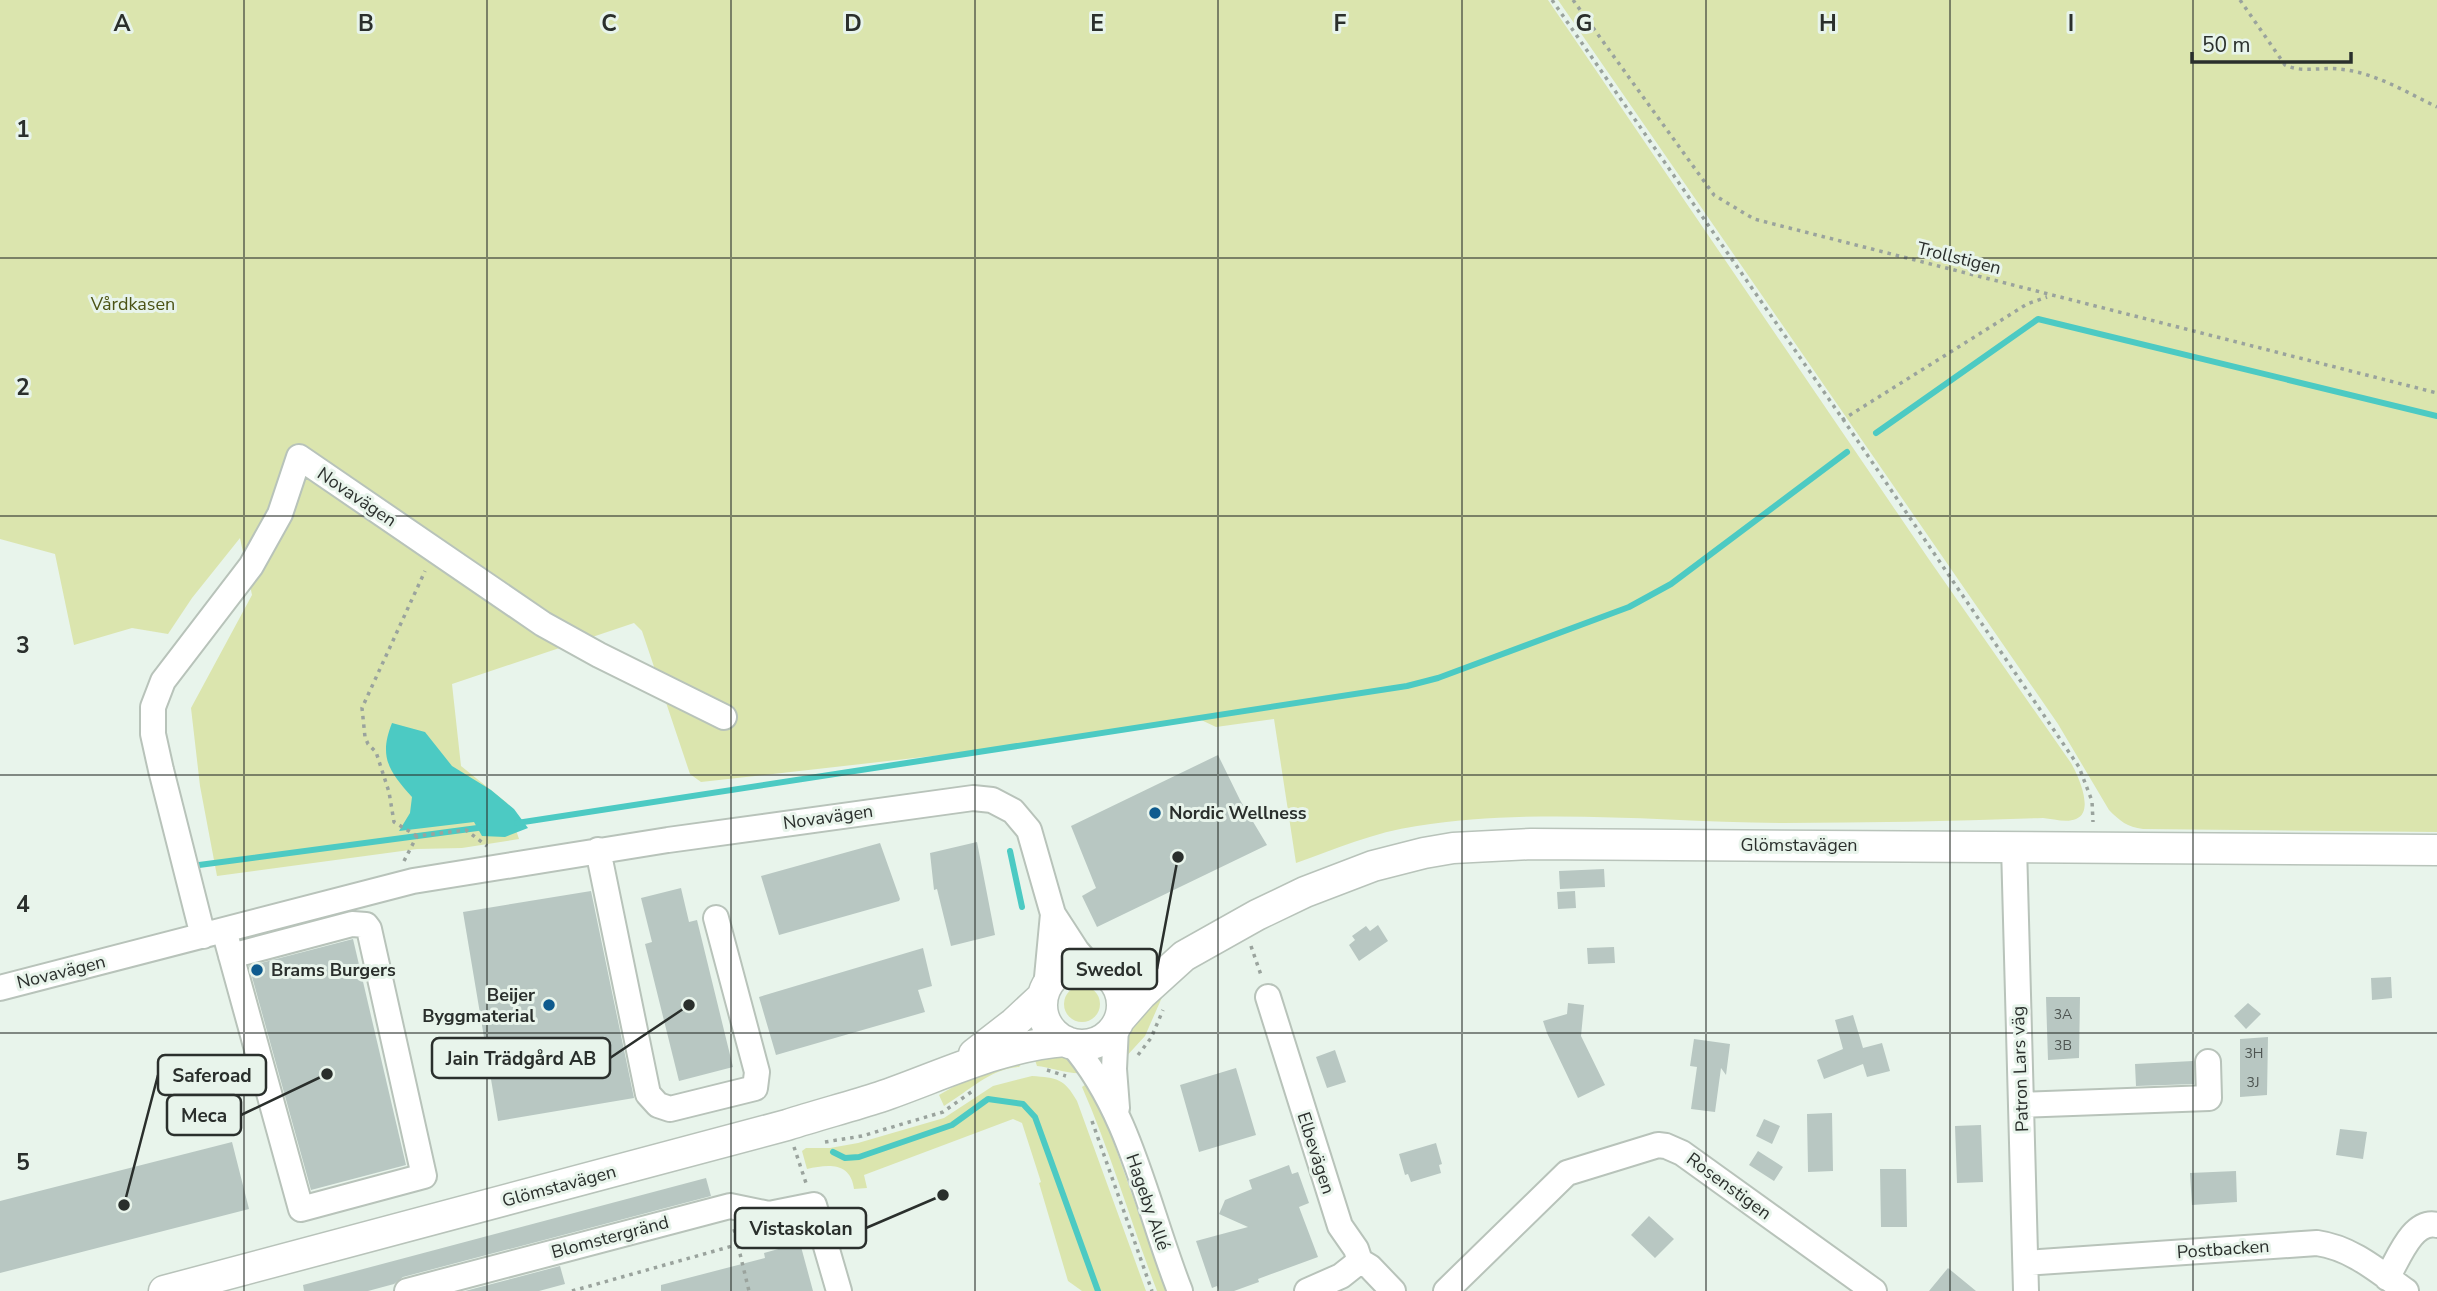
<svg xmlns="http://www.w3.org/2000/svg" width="2437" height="1291" font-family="'Nunito Sans',sans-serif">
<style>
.green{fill:#dbe5ae}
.water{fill:#4ccac3}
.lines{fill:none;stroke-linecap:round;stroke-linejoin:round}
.stream{stroke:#4ccac3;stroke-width:6}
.building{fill:#b8c7c2}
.minor-casing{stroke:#b8c3ba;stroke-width:28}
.major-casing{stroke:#b8c3ba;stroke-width:33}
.path{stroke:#9aa39d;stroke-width:3.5;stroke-dasharray:3.5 5;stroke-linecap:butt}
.minor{stroke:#fff;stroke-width:24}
.major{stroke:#fff;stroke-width:30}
.grid{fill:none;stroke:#2a2f2c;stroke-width:2;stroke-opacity:0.55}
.poi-dot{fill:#0e5b8e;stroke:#e8f4eb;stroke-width:2.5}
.labels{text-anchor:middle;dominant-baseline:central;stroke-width:6;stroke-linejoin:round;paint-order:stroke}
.number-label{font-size:14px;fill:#4e5552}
.street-label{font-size:18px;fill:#2a2f2c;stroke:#e8f4eb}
.park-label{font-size:18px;fill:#4b5315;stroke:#e8f4eb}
.poi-label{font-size:18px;font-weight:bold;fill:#2a2f2c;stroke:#e8f4eb;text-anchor:start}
.grid-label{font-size:23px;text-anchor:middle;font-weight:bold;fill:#2a2f2c;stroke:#e8f4eb;stroke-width:6;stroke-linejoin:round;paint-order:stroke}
.leader{fill:none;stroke:#2a2f2c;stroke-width:2.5}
.callout-dot{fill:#2a2f2c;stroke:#e8f4eb;stroke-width:2.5}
.callout{fill:#e8f4eb;stroke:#2a2f2c;stroke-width:2.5}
.callout-label{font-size:19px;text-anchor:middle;font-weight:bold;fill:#2a2f2c}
</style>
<rect width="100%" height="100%" fill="#e8f4eb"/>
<!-- green -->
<path class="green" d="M0,0H1548L1928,558L2071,763C2078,775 2095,812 2076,819C2067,823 2053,819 2043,818C1956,821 1869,823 1783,823C1661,822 1538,807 1417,826C1375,832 1335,849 1296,863L1274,719L1216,727L1197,718L986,750L701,782L690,774L642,631L634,623L452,684L461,766L507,803L519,839L462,848L417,849L217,876L200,786L191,708L252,595L240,538L192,598L168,634L132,628L74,645L55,554L0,539Z
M1558,0H2437V832L2143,829C2127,827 2120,821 2109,810L2058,724Z
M1167,986L1145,1036L1123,1060L1128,1027Z
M1064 1004a18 18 0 1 1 36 0a18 18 0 1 1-36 0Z
M1033,1054L1063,1056L1082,1073C1072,1075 1049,1067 1037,1066Z
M1022,1063L1019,1067C990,1069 969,1091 944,1106L939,1095L967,1079Z
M1032,1076C1057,1078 1064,1078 1077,1101L1146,1291H1082L1068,1281L1039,1183L1041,1182L1022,1123L1013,1119L864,1175L867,1188L854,1189C851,1162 828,1164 807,1169L802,1151L806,1148H830L858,1143L944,1118L993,1086Z
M1088,1083L1104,1115L1166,1291H1157C1131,1223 1111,1153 1082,1087Z"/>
<!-- water -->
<path class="water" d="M392,723L425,732L452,766L491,790L514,809L528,828L505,837L482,836L474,822L399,831L410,813L412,797C390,772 378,758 392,723Z"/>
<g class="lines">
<!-- stream -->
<path class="stream" d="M1876,433L2038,319L2437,416
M517,823L1407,686L1438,678L1629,607L1671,584L1847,452
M1010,851L1022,907
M199,865L485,827
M833,1152L845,1158L859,1157L952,1125L988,1099L1023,1104L1035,1117L1098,1291"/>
</g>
<!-- building -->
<path class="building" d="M1218,755L1240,800L1267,845L1097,927L1082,896L1096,888L1071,826Z
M977,842L995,935L951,946L937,889L934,890L930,853Z
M880,843L900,899L899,901L779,935L761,876Z
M1604,869L1605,887L1560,889L1559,871Z
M681,888L689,922L697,920L733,1067L679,1081L645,944L652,942L641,898Z
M591,891L634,1098L498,1121L463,912Z
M1575,891L1576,908L1558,909L1557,892Z
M1378,925L1388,941L1359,961L1349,945L1355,940L1352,936L1366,926L1370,931Z
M353,939L406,1165L311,1190L249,966Z
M1614,947L1615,963L1588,964L1587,948Z
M923,948L932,986L918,990L925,1012L776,1055L759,997Z
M2391,977L2392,998L2372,1000L2371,978Z
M2046,997H2080L2079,1058L2048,1060Z
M1568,1003L1584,1005L1581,1036L1605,1085L1578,1098L1547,1033L1543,1021L1567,1014Z
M2248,1003L2261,1014L2246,1029L2234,1016Z
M1853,1015L1863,1048L1882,1043L1890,1071L1867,1077L1863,1064L1824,1079L1817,1060L1843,1049L1835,1020Z
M2268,1037L2267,1095L2240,1097V1039Z
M1694,1039L1730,1044L1726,1075L1721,1068L1715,1112L1691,1109L1697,1067L1690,1066Z
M1335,1050L1346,1082L1327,1088L1316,1057Z
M2193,1061L2194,1084L2136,1086L2135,1064Z
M1236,1068L1256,1135L1199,1152L1180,1085Z
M1832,1113L1833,1171L1808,1172L1807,1114Z
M1764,1119L1780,1126L1772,1144L1756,1136Z
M1981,1125L1983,1182L1957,1183L1955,1126Z
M2340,1129L2367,1132L2363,1159L2336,1155Z
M232,1142L249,1209L0,1273V1201Z
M1436,1143L1442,1164L1439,1165L1441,1173L1411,1182L1408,1174L1405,1175L1399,1154Z
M1758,1151L1783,1167L1774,1181L1749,1165Z
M1289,1165L1292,1174L1298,1172L1309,1203L1299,1207L1318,1257L1258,1279L1259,1282L1234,1291H1219L1217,1286L1212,1288L1196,1241L1248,1227L1219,1214L1225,1200L1252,1189L1249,1180Z
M1880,1169H1906L1907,1227H1881Z
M2236,1171L2237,1202L2192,1205L2190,1173Z
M706,1178L711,1196L403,1277L394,1284L368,1291H304L303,1285Z
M1649,1216L1674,1239L1655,1258L1631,1235Z
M800,1243L813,1291H661V1285L765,1258L764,1253Z
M560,1266L565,1284L539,1291H465Z
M1948,1268L1976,1291H1929Z"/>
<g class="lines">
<!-- minor casing -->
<g class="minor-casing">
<path id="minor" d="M2014,846L2026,1291
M598,850L648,1094L658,1105L670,1109L755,1088L757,1072L716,918
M1053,914L1077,951L1090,966
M224,930L301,1209L424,1176L369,929L366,925L352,924L231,956
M203,936L161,770L153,734V707L163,681L251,566L280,514L299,457L543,624L599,655L724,717
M0,988L413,881L668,840L973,798L992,800L1013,811L1029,830L1053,914L1046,988
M1268,997L1340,1226L1356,1249L1360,1261L1370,1267L1393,1291
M1116,1027L1114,1069L1117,1108
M1071,1043C1131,1112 1147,1208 1180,1291
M2021,1105L2209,1098L2208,1062
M2026,1263L2317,1243C2352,1248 2378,1271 2406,1291
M2387,1278C2398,1260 2412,1219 2437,1225
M407,1291L730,1206L769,1214L814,1205L839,1291
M1307,1291L1341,1276L1360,1261
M1446,1291L1567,1173L1658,1145L1666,1146L1682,1153L1874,1291"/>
</g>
<!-- major casing -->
<g class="major-casing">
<path id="major" d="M1042 1005a40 40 0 1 1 80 0a40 40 0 1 1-80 0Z
M1120,1019L1141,995L1184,956L1257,915L1305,892L1373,866L1424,853L1453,848L1531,844L2437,850
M974,1054L1014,1023L1043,996
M164,1291L787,1125C818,1115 849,1107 880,1097C941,1076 1000,1046 1065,1041"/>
</g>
<!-- path -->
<path class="path" d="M1552,0L1849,428L2079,767L2092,801L2093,822
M1573,0L1714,195L1754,219L2437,393
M2240,0L2285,65C2301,73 2321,67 2339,69C2374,72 2406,92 2437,107
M1842,420L2027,304L2047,297
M417,836L394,822L389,792L376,752L368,744L365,737L362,708L425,571
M404,861L417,836L466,830L487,846
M1251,946L1262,978
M1138,1055L1151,1038L1163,1010
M1047,1070L1066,1076
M1092,1121L1152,1291
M825,1142L862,1136L943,1112L974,1090
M794,1147L806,1183
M734,1229L749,1291
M572,1291L736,1245"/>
<!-- minor -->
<use href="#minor" class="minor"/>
<!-- major -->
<use href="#major" class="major"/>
</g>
<!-- grid -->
<path class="grid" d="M244,0V1291M487,0V1291M731,0V1291M975,0V1291M1218,0V1291M1462,0V1291M1706,0V1291M1950,0V1291M2193,0V1291M0,258H2437M0,516H2437M0,775H2437M0,1033H2437"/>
<!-- markers -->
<g class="poi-dot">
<circle cx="1155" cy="813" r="7"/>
<circle cx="257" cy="970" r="7"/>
<circle cx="549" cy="1005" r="7"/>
</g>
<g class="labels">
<!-- number labels -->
<g class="number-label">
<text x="2063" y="1014">3A</text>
<text x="2063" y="1045">3B</text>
<text x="2254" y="1053">3H</text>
<text x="2253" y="1082">3J</text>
</g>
<!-- street labels -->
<g class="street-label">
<text transform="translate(1959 258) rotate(14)">Trollstigen</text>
<text transform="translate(357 497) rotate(34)">Novavägen</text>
<text transform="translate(828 817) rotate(-8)">Novavägen</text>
<text x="1799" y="845">Glömstavägen</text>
<text transform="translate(61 972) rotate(-14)">Novavägen</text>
<text transform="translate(2020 1069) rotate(-92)">Patron Lars väg</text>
<text transform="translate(1316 1153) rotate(72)">Elbevägen</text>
<text transform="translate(559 1186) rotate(-15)">Glömstavägen</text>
<text transform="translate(1729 1186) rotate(36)">Rosenstigen</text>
<text transform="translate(1148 1202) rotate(71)">Hageby Allé</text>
<text transform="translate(610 1237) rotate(-15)">Blomstergränd</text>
<text transform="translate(2223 1249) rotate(-4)">Postbacken</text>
</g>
<!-- park labels -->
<g class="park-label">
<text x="133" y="304">Vårdkasen</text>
</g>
<!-- poi labels -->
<g class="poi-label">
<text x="1169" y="813">Nordic Wellness</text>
<text x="271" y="970">Brams Burgers</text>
<text x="535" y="995" text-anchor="end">Beijer<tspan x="535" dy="21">Byggmaterial</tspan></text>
</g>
</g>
<g class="grid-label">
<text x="122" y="31">A</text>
<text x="366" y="31">B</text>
<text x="609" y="31">C</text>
<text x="853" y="31">D</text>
<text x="1097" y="31">E</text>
<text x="1340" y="31">F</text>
<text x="1584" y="31">G</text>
<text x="1828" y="31">H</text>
<text x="2071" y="31">I</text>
<text x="23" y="137">1</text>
<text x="23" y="395">2</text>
<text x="23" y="653">3</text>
<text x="23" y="912">4</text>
<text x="23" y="1170">5</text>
</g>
<!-- callouts -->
<path class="leader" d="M1178 857L1157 969M689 1005L610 1058M124 1205L158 1075M327 1074L241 1115M943 1195L866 1228"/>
<g class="callout-dot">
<circle cx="1178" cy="857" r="7"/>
<circle cx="689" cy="1005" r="7"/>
<circle cx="124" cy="1205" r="7"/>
<circle cx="327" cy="1074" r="7"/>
<circle cx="943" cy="1195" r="7"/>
</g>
<g class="callout">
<rect x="1062" y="949" width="95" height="40" rx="7"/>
<rect x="432" y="1038" width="178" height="40" rx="7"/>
<rect x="158" y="1055" width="108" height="40" rx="7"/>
<rect x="167" y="1095" width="74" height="40" rx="7"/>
<rect x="735" y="1208" width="131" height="40" rx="7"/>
</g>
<g class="callout-label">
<text x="1109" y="976">Swedol</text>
<text x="521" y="1065">Jain Trädgård AB</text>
<text x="212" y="1082">Saferoad</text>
<text x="204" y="1122">Meca</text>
<text x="801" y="1235">Vistaskolan</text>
</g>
<!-- scale -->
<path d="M2192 52v10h159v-10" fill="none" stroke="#2a2f2c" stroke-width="3.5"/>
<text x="2202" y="52" font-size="21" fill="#2a2f2c" stroke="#e8f4eb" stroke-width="5" paint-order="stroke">50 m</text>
</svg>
